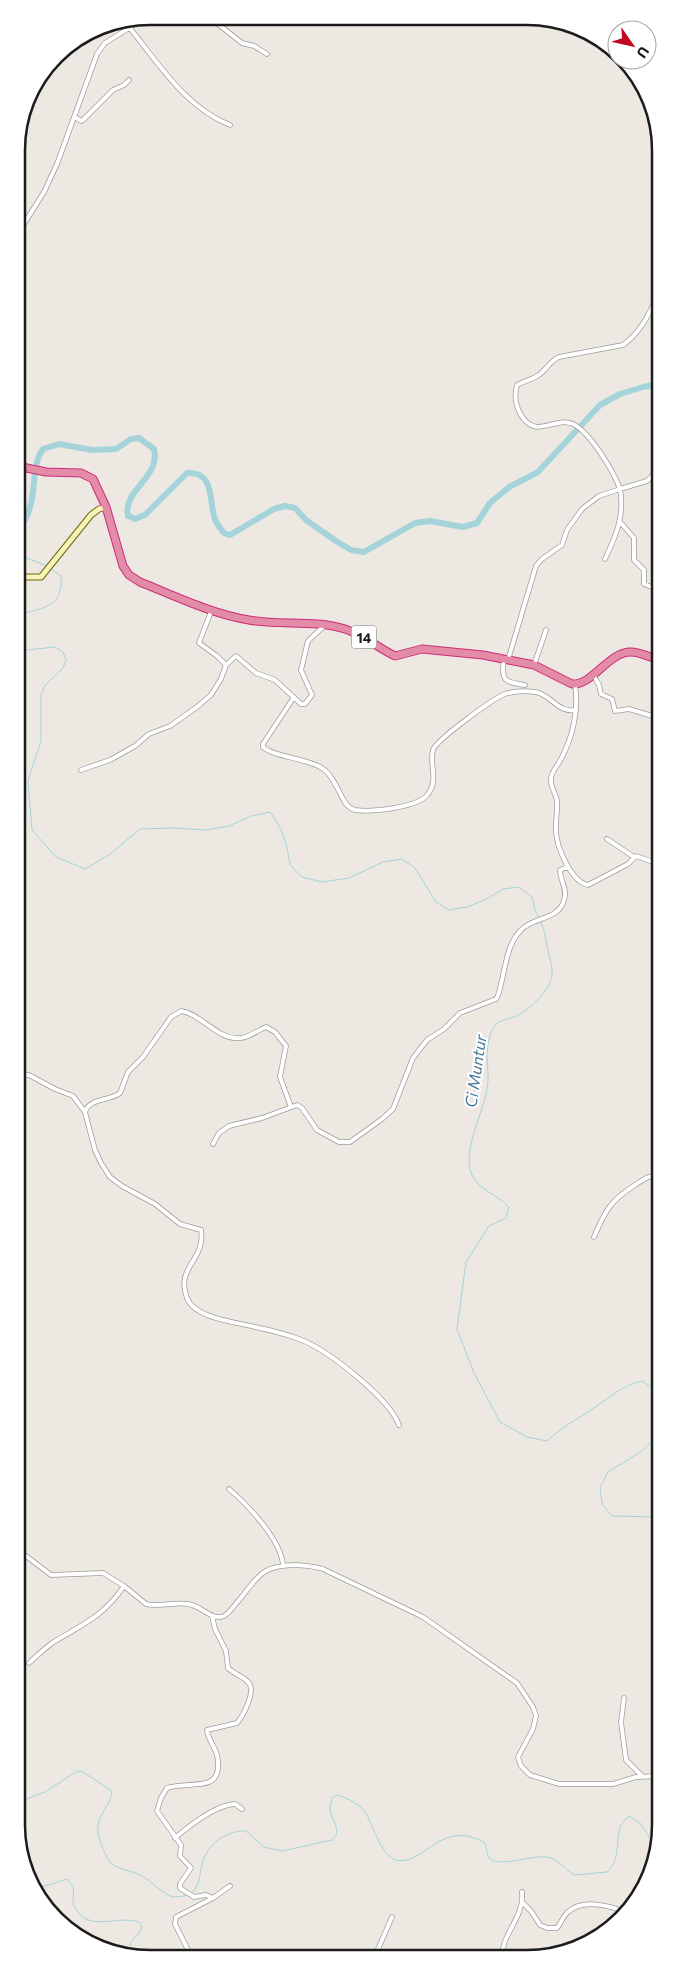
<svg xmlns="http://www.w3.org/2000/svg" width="677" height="1975" font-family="Commissioner,sans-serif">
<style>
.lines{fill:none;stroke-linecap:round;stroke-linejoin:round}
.stream{stroke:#a4d4d9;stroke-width:1}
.river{stroke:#a4d4d9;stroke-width:6}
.street-casing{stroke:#9d9d9d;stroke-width:5.5}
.secondary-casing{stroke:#6c6a0a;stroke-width:7}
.highway-casing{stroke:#ce2c78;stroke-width:9}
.street{stroke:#fff;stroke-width:4}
.secondary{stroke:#f6f1b7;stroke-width:5}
.highway{stroke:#e28ca7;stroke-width:7}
.labels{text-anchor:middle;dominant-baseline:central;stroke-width:4;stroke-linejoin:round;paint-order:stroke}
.shield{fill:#fff;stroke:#606060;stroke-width:1}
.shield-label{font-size:14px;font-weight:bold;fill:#1c1c1c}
.water-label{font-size:16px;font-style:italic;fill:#477997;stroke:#fff}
.rim{fill:none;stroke:#1c1c1c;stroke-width:2.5}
</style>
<rect width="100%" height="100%" fill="#ede8e2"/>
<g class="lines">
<!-- stream -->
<path class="stream" d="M17,554L47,566
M17,615C42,608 64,608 61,576L50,568
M17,651L55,647L63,652L66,660L63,668L45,685L41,695V741L28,781L32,830L56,857L85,869L109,855L140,829L173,828L207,830L229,826L251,816L270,812C283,829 287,844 290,865L302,877L322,882L349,878L383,862L402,859L415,868L436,902L449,910L467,907L487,899L503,889L519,887L532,897L535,910L539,918
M541,922C545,931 546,941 548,951C549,957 552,963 552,970C554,987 533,1006 520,1014C512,1020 499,1018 494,1027C484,1044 488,1061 488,1079C488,1107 460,1149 472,1175C478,1189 499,1196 509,1207L506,1218L489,1226L466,1262L457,1329L474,1373L500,1422L527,1437L547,1441C565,1424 582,1417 601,1403C617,1392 622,1386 642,1381L657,1391L660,1421L654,1439L642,1451L608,1472L600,1487L602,1504L612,1516L660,1517
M660,1599V1613
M19,1809L27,1799L45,1792L77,1771L83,1772L112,1791C113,1803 95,1815 98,1834C100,1842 105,1856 110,1862C119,1871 132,1870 142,1876C152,1881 159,1891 170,1896C176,1898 182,1896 189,1895
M37,1886H45L67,1879L73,1886C74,1891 73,1896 73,1901C73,1906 76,1909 78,1912C92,1931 119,1915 139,1922L142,1927L140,1932L131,1942L127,1956
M192,1893C201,1884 199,1875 202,1864C207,1844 227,1830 246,1831L264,1847L282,1851L332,1840C342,1832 334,1824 331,1814C329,1809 331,1803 332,1798L337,1795C348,1798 364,1806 368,1817C373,1828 383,1857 396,1860C423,1867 442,1817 485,1843C487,1847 486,1854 489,1858C498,1868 532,1855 546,1857C558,1858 565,1870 575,1875L607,1872C625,1857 610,1829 629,1816L640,1823L657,1849"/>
<!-- river -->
<path class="river" d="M17,531C42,503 27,472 43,449L59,444L92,450L116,449L131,439L139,438L154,449C161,478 122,490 128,516L135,519L145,515L187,473C214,471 209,499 214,516C215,522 220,528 224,533L230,535L274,509L285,506L295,508L306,520L336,541L351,550L364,552L415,523L430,521L463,527L477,523L490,503L509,487L538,472L600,405L620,394L643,387L658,384"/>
<!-- street casing -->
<g class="street-casing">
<path id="street" d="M209,17L242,43L254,46L267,54
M129,27C159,64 185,107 230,125
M75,117L81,121L83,120L113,90L124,85L129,80
M17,235L44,192L57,164L97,54L105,43L137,23L139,18
M620,522L634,538V560L644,570V584L659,590
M605,559C616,536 625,515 620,489L647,481L653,475L659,472
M212,609L199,643L217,656L226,665
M504,659C501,681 504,682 525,685
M508,660L536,566L542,559L562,545L567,530L582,509L599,496L620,489C614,472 590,432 573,424C554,416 536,440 521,415C515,405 514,396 517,385C524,381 531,380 539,375C547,369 550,361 559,357L623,345C640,333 651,312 658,293
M534,665L546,630
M593,674L599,685L601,694L612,699L615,711L629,709L659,718
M575,685C579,709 573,737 561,759C558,765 551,772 551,779C550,786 556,794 557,801C558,811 555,822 556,832C557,847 571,882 588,885L628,864L636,856L659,864
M294,697L263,744V747C271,756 309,759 322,768C333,775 339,793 346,804C349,807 351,809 355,810C371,812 418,808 428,794C439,780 429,765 433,750C436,740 494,698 505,694C513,691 531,690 539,693C553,698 559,713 576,710
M81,770L110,760L135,746L149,734L170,726L197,707L211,695L221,679L226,665L236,656L256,673L275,680L301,704H305L312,695L301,670L308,641L325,625
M607,839L634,857
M18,1074L29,1075L55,1089L73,1096L85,1112
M291,1107L280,1077L286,1046L275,1032L266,1027C258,1030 250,1037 241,1038C218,1041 202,1014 181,1011L171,1017L143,1057L128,1072L120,1093C110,1101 89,1098 85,1112L95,1150L101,1163L110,1177L122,1186L155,1204L180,1224L201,1230C206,1260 175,1267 187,1298C195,1319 237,1322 255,1327C270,1330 285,1334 299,1339C327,1349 389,1398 399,1425
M213,1144L219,1133L229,1126L262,1118L297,1105L302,1108L317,1130L339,1142H350L382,1119L393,1109L413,1058L427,1040L444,1029L460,1013L496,999C500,993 500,987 502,980C506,963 508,943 521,930C533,917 559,920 564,900C568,889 560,881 560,870L567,867
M594,1237C605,1211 610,1201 635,1185C644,1179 648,1175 660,1176
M229,1489C248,1505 281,1540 283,1565
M18,1553L26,1556L51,1575L103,1573L124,1586L146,1604C161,1608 177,1600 192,1605C203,1608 213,1621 224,1616C230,1613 235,1604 240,1599C259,1575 263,1565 296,1565C306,1566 314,1566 323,1569L423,1617L517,1683L533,1707L536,1716L533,1729L518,1757L521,1766L530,1775L559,1784H613L636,1777L660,1776
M212,1616L215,1629L226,1651L228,1668C234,1674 243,1676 248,1682C257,1690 243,1716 237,1723L207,1730C208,1739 215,1747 217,1755C225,1795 191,1780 167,1788L161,1798L157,1811L181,1845L180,1856L191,1868L180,1884V1888L194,1897L206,1895L213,1898
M29,1663C36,1657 44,1649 52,1643C83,1624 103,1617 124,1586
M624,1698L621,1722L626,1760L642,1776
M175,1838C189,1826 216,1805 235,1804L242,1809
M523,1903L531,1911L540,1925L547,1928H557C561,1923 563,1916 568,1912C583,1898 611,1906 628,1913
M191,1956L175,1924L176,1917L213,1898L230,1886
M375,1956L392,1917
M503,1956C500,1936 525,1917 522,1892"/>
</g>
<!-- secondary casing -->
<g class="secondary-casing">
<path id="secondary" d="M17,577H41L91,515L99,509L106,507"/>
</g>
<!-- highway casing -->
<g class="highway-casing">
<path id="highway" d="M17,466L46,472L81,473L93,479L106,507L123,566L129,575L140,582C175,596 212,614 249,620C280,626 314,619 345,629C364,635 378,648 395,656L422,649L483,655L534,665L572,684C593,685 607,654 629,652C638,651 650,657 659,660"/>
</g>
<!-- street -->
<use href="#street" class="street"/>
<!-- secondary -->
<use href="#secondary" class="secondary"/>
<!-- highway -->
<use href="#highway" class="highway"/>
</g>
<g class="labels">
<!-- shield labels -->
<rect class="shield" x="351.5" y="625.5" width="25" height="23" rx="4"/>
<g class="shield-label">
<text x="364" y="637">14</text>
</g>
<!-- water labels -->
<g class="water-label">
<text transform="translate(475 1071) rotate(-82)">Ci Muntur</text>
</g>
</g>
<!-- crop -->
<path d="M0 0H677V1975H0ZM150 25H527A125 125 0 0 1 652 150V1825A125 125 0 0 1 527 1950H150A125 125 0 0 1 25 1825V150A125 125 0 0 1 150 25Z" fill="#fff" fill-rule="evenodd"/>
<path class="rim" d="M150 25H527A125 125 0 0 1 652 150V1825A125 125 0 0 1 527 1950H150A125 125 0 0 1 25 1825V150A125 125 0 0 1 150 25Z"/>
<!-- north arrow -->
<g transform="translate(632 45) rotate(124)"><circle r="24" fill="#ffffff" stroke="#a4a4a4"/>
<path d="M0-4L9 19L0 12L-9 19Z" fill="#bf0920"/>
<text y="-8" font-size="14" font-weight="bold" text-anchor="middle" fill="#1c1c1c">U</text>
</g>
</svg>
